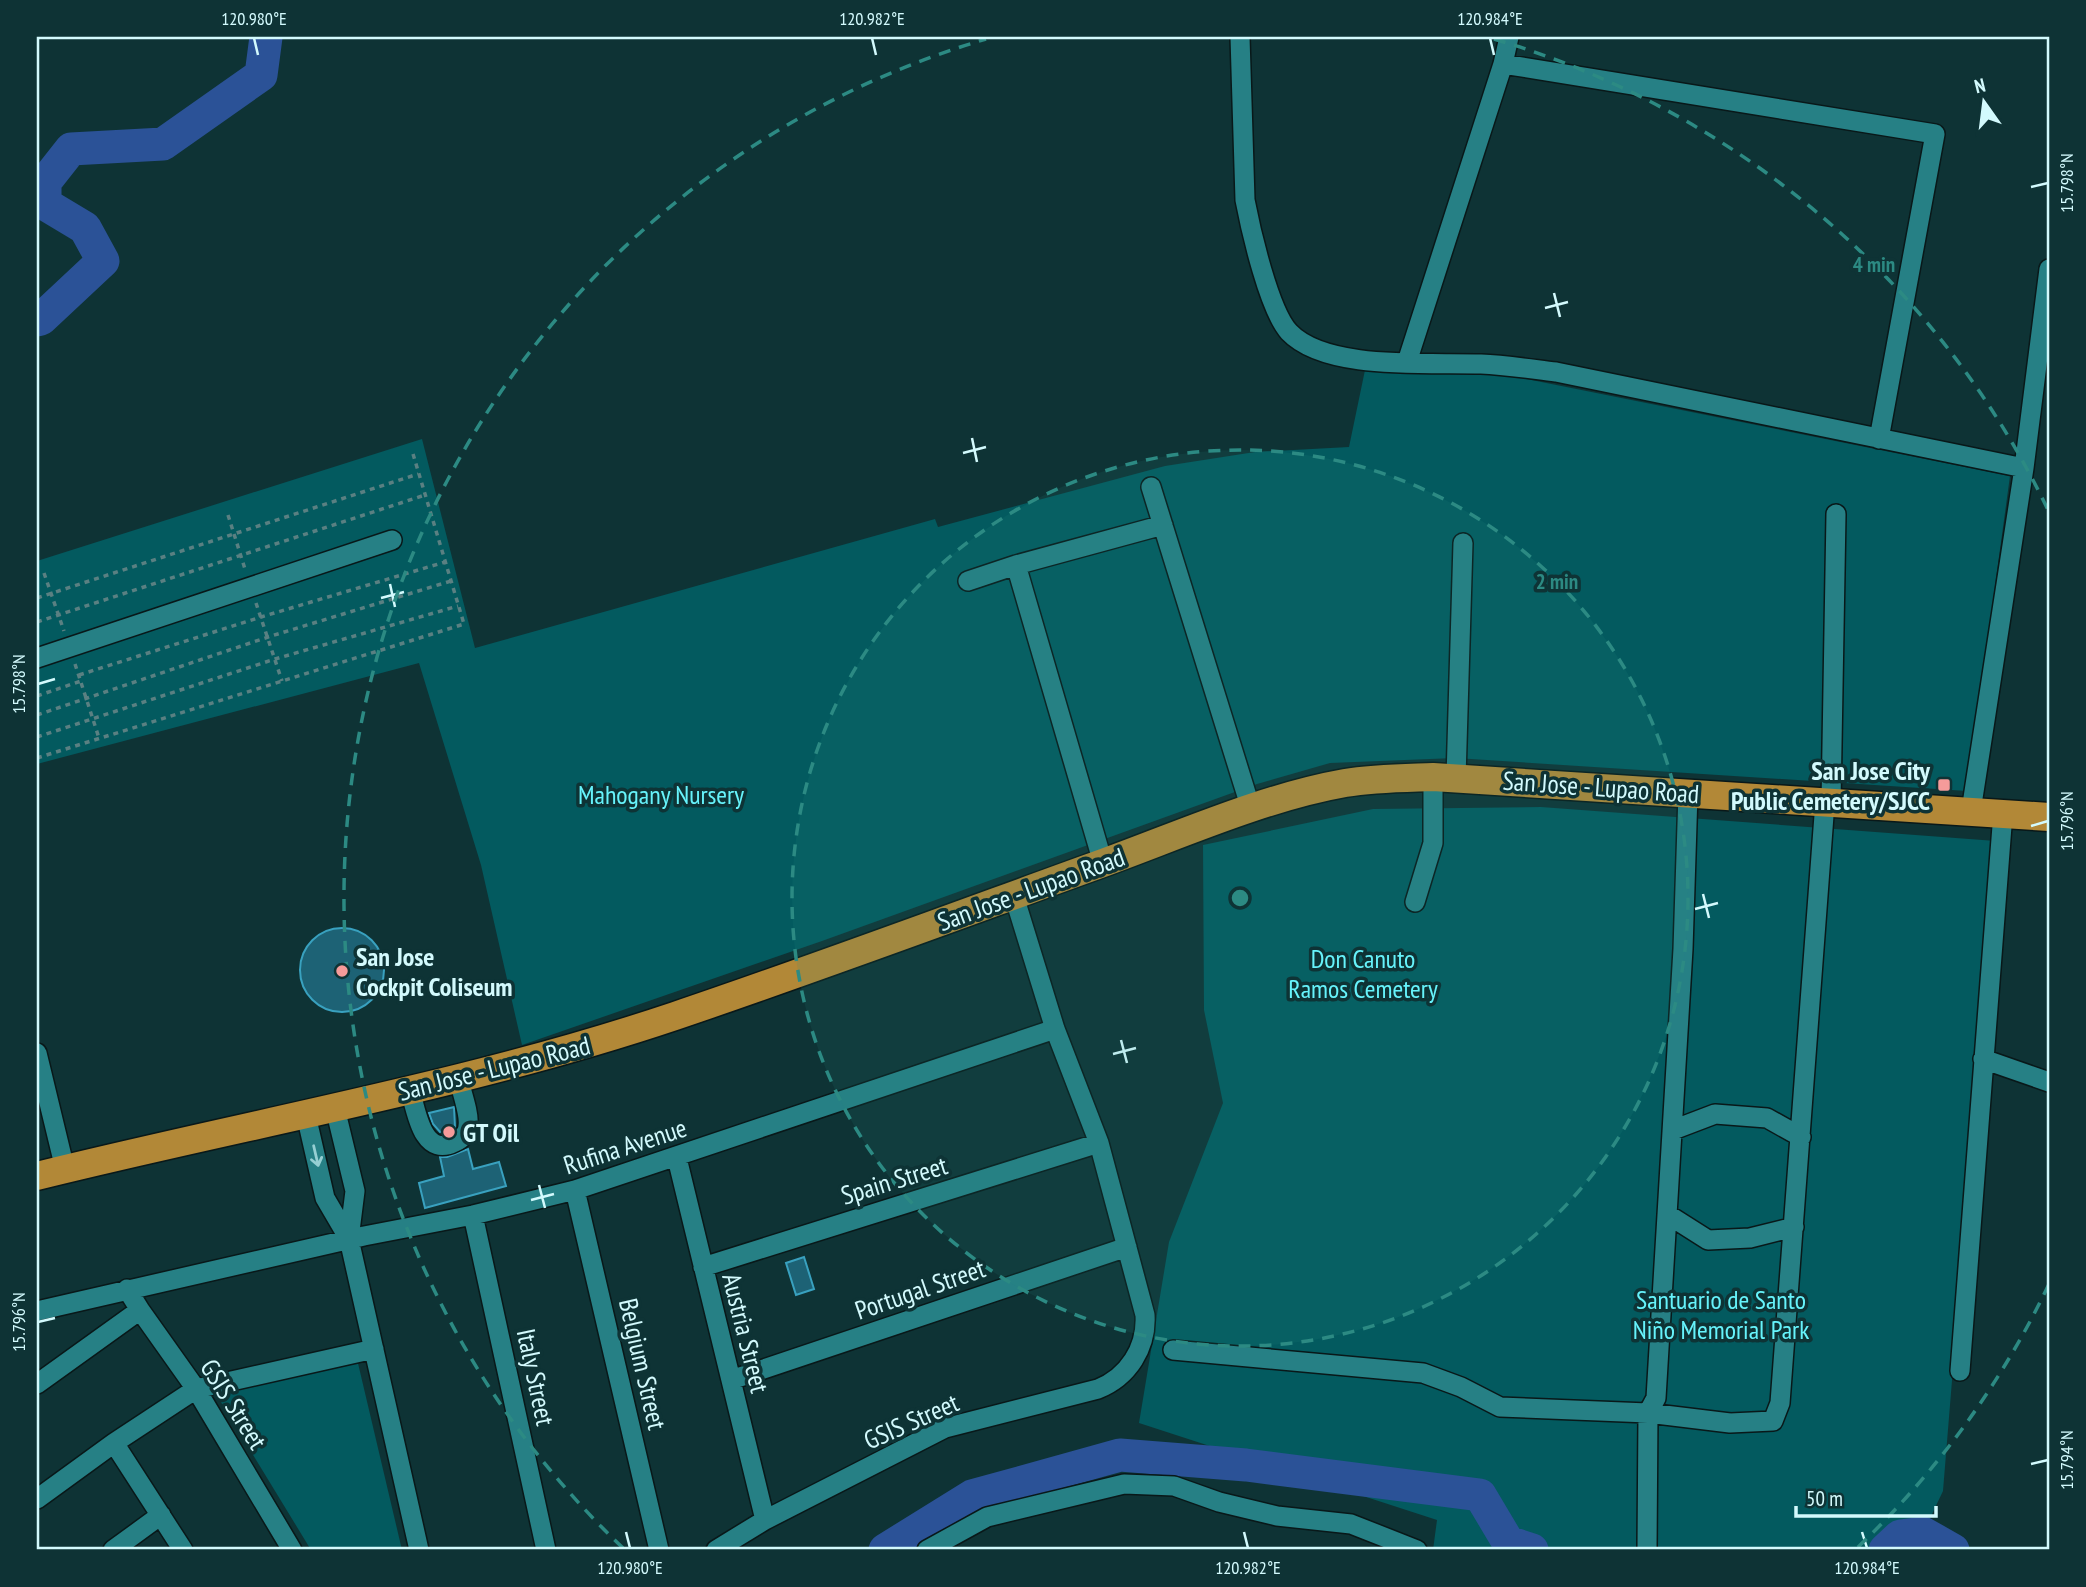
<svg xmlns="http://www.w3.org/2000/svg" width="2086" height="1587" font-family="'PT Sans Narrow',sans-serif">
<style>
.green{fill:#035a5f}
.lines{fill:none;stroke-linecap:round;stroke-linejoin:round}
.river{stroke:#2b5297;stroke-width:33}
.building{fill:#1d6275;stroke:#39a1bf;stroke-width:2}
.minor-casing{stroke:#091819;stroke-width:22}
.highway-casing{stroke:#091819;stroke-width:31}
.path{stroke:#5a8082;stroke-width:3.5;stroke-dasharray:5 5;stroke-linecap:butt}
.minor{stroke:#268085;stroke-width:19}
.highway{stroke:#b28837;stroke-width:28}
.oneway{stroke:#96cfd3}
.ticks{fill:none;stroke:#d3fafd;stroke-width:2.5}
.ring{fill:none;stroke:#2c8a83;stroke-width:3.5;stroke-dasharray:12 9}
.poi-dot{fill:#f59b9a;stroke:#0e3335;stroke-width:2.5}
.labels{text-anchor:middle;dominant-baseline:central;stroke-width:7;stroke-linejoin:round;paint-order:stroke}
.poi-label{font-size:26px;font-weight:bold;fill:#d3fafd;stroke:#0e3335;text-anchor:start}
.street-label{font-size:26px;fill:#d3fafd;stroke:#0e3335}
.park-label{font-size:26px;fill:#66f3fb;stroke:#0e3335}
.centre{fill:#2c8a83;stroke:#0e3335;stroke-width:3.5}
.ring-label{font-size:21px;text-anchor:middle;font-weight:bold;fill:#2c8a83;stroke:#0e3335;stroke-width:7;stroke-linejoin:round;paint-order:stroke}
.neatline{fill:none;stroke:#d3fafd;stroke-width:2.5}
.ticks-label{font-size:18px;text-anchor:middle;fill:#d3fafd}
</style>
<rect width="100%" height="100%" fill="#0e3335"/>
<!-- green -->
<path class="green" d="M1365,370L1502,374L2010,476L1967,791L1455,758L1330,763L1257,784L822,941L522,1045L481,865L419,663L37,764V561L422,439L475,648L935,519L938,527L1165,466L1255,452L1349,447Z
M1541,807L1996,841L1943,1491L1915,1550H1433L1437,1520L1139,1423L1169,1242L1223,1103L1204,1010L1203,845L1373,809Z
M357,1359L402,1550H311L216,1394Z"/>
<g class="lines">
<!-- river -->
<path class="river" d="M37,320L41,319L103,261L85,228L45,204V182L71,149L163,144L261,75L266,37
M885,1550L972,1496L1120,1455L1246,1465L1480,1495L1508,1542L1532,1550
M1885,1550L1900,1536L1923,1533L1953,1550"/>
</g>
<!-- building -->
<path class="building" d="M300 970a42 42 0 1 1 84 0a42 42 0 1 1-84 0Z
M454,1107L455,1127L450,1131L440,1132L433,1124L429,1113Z
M468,1149L473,1169L499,1162L506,1186L425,1208L419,1183L444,1176L440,1157H447Z
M804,1257L814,1289L796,1295L786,1263Z"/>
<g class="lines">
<!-- minor casing -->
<g class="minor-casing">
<path id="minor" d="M1240,37L1245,200C1251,231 1269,310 1289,332C1326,371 1429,362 1481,364C1506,365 1531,369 1556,372L2024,468
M1503,64L1509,37
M1407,362L1503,64L1935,134L1879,439
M1151,487L1251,809
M1016,565L1103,863
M968,581L1016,565L1163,525
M37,658L392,540
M1456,778L1463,543
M1831,803L1836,514
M1971,811L2024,468L2049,269
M1415,902L1433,843V777
M37,1053L65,1169
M1983,1059L2049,1082
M410,1089C416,1110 422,1159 455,1142C462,1139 468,1133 468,1126C470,1114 461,1090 458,1077
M335,1108L355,1191L349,1239
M306,1115L325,1198L349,1239L419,1550
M1673,1130L1715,1114L1767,1118L1801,1137
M677,1158L765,1520
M575,1190L659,1550
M1667,1214L1708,1240L1750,1238L1794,1227
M473,1215L546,1550
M703,1267L1099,1143
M127,1289L140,1310L196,1389L292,1550
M37,1311L364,1236L473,1215L575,1190L1055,1029
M1173,1350L1423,1373L1461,1387L1500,1407L1648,1413L1730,1423L1773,1421L1780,1403L1825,802
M1960,1371L2003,813
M731,1380L1127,1247
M37,1384L140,1310
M114,1443L183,1550
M37,1499L114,1443L196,1389L374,1349
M113,1550L161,1515
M716,1550L765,1520L945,1428L1098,1389C1128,1377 1147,1348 1145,1315L1099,1143L1055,1029L1014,896
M927,1550L987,1517L1124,1484L1174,1486L1219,1502L1277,1516L1351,1524L1417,1550
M1647,1550L1648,1413L1656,1398L1683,949L1688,793"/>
</g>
<!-- highway casing -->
<g class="highway-casing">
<path id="highway" d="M37,1176C250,1123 467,1086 675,1016C814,969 951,918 1089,868C1171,839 1260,798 1345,783C1374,778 1404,778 1433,777L2049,817"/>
</g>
<!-- path -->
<path class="path" d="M228,515L245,569
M44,573L64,631
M37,598L418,474
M256,603L282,681
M37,622L425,495
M75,664L99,738
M79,675L261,617L445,562
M37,696L81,681
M37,715L268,637L451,581
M37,737L275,659L458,606
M37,758L464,624L413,454"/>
<!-- minor -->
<use href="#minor" class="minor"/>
<!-- highway -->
<use href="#highway" class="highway"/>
</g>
<!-- one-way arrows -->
<defs><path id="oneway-shaft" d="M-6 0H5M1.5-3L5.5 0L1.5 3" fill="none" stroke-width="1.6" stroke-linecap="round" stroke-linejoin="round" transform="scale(1.75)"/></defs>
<use class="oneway" href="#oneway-shaft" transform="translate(316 1156) rotate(77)"/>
<!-- ticks -->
<path class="ticks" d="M254,38L258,55M872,38L876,55M1490,38L1494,55M2031,187L2048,183M1554,293L1560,317M1545,308L1568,302M972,438L977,462M963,453L986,447M390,584L395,607M381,598L404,592M38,684L55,679M2031,826L2048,821M1703,894L1709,918M1695,909L1718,903M1121,1040L1127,1063M1113,1054L1136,1048M539,1185L545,1208M531,1200L554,1194M38,1322L55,1318M2031,1464L2048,1460M626,1532L630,1548M1244,1532L1248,1548M1862,1532L1867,1548"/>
<!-- distance rings -->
<circle cx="1240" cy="898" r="448" fill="#2c8a83" fill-opacity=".12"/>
<g class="ring">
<circle cx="1240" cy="898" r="448"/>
<path d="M2049 1284A896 896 0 0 1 1857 1548M623 1548A896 896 0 0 1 986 39M1494 39A896 896 0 0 1 2049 512"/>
</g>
<!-- markers -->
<g class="poi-dot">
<rect x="1937" y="778" width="14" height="14" rx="3.5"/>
<circle cx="342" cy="971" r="7"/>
<circle cx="449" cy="1132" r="7"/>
</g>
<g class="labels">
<!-- poi labels -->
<g class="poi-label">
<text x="1930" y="770" text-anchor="end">San Jose City<tspan x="1930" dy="30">Public Cemetery/SJCC</tspan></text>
<text x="356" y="956">San Jose<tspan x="356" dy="30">Cockpit Coliseum</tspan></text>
<text x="463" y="1132">GT Oil</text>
</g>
<!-- street labels -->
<g class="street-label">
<text transform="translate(1601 787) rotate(4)">San Jose - Lupao Road</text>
<text transform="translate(1031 889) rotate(-20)">San Jose - Lupao Road</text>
<text transform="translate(494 1068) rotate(-14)">San Jose - Lupao Road</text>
<text transform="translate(625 1146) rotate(-18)">Rufina Avenue</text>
<text transform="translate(894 1180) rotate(-17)">Spain Street</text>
<text transform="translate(920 1289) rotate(-19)">Portugal Street</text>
<text transform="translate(746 1333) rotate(76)">Austria Street</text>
<text transform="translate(643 1364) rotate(77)">Belgium Street</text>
<text transform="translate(536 1377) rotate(78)">Italy Street</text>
<text transform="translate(234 1404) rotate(58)">GSIS Street</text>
<text transform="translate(911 1421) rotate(-24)">GSIS Street</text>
</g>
<!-- park labels -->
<g class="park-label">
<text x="661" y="794">Mahogany Nursery</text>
<text x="1363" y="958">Don Canuto<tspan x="1363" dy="30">Ramos Cemetery</tspan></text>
<text x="1721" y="1299">Santuario de Santo<tspan x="1721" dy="30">Niño Memorial Park</tspan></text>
</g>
</g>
<circle cx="1240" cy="898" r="10" class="centre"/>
<g class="ring-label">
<text x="1874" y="272">4 min</text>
<text x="1557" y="589">2 min</text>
</g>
<!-- border -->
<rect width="2086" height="1587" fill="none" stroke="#0e3335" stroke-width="77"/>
<!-- north arrow -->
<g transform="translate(1984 102) rotate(346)" stroke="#0e3335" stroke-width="5" paint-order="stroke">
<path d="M0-5L12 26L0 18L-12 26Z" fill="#d3fafd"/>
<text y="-10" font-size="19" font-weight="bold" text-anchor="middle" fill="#d3fafd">N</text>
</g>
<!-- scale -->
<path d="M1796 1506v10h140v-10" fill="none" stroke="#d3fafd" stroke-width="3.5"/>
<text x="1806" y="1506" font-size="21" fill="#d3fafd" stroke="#0e3335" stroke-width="5" paint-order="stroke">50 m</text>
<rect x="38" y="38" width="2010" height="1510" class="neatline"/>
<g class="ticks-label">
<text x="254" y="25">120.980°E</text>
<text x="872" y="25">120.982°E</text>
<text x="1490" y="25">120.984°E</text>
<text transform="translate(2067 183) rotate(-90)" y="6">15.798°N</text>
<text transform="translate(19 684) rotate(-90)" y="6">15.798°N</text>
<text transform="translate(2067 821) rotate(-90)" y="6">15.796°N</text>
<text transform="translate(19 1322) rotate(-90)" y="6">15.796°N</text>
<text transform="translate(2067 1460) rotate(-90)" y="6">15.794°N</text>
<text x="630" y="1574">120.980°E</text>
<text x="1248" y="1574">120.982°E</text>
<text x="1867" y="1574">120.984°E</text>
</g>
</svg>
